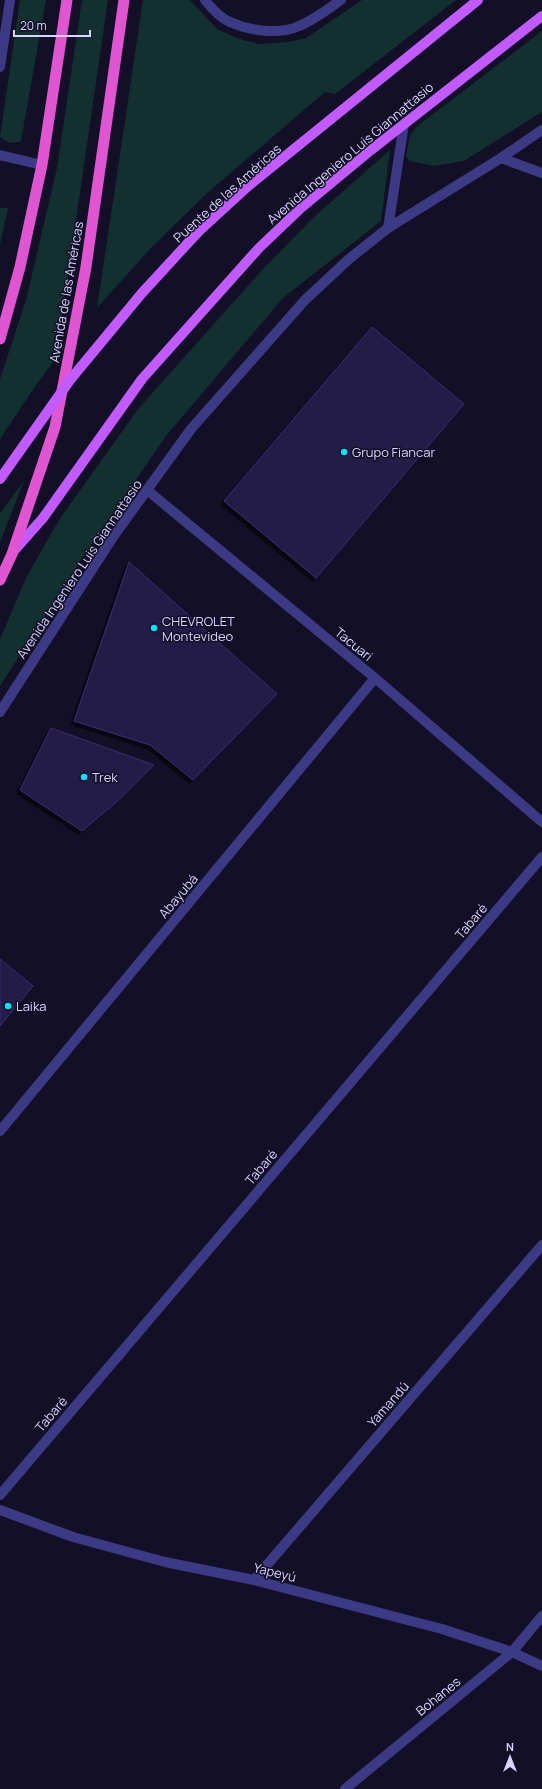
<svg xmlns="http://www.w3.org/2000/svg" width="542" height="1789" font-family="Manrope,sans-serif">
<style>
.green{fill:#12302f}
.building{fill:#241b47;stroke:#3b2d73;filter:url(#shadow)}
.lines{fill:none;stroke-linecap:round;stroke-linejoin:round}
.minor{stroke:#3d3a85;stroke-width:10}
.primary{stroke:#c25bff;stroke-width:10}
.trunk{stroke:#e055d1;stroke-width:11}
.primary-bridge{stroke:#c25bff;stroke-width:10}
.poi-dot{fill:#00e5ff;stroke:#130f26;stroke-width:1.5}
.labels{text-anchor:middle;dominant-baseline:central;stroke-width:3;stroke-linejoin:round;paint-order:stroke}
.street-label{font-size:13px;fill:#d9d4ff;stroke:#130f26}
.poi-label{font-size:13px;fill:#d9d4ff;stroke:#130f26;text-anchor:start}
</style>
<defs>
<filter id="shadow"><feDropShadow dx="-3.5" dy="3.5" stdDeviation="0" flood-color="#0009"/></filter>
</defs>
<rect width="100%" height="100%" fill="#130f26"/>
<!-- green -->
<path class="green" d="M20,0H46L21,141C12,145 7,142 0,137Z
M82,0H108L56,358L34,388L0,439V379L26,300L57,168Z
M143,0H190L217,29L239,39L259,44L289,42L306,38L362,0H456L335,94L325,92L205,195L149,250L97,308Z
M542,31V112L464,161L434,166L410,161L406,156L410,136L416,127Z
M390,150L381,221L283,298L166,436L83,557L0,686V639L27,576L59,520L138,409L262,270L314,217Z
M0,208H8L0,244Z
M24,481L0,542V513Z"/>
<!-- building -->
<path class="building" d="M372,327L464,404L316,578L224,501Z
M129,562L277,694L193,780L150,745L74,721Z
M51,728L154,765L119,800L82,831L20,790Z
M0,959L33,986L0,1026Z"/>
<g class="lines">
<!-- minor -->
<path class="minor" d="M205,0C212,9 220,18 230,22C250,31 279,35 299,26C314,20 328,9 341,0
M0,67L10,0
M0,155L42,165
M501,158L542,173
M388,228L404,124
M147,490L375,678L542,822
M0,712L113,537L191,429L305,300L349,259L388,228L501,158L542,130
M0,1131L375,678
M0,1495L542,857
M0,1510L73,1537L165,1562L254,1580L442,1629L512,1652L542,1666
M254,1580L542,1245
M345,1789L512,1652L542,1616"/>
<!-- primary -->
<path class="primary" d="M13,552L43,518L142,379L259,248L301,208L371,150L542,16"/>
<!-- trunk -->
<path class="trunk" d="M0,339L20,267L42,165L67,0
M0,580L12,554L55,427L86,267L124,0"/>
<!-- primary-bridge -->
<path class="primary-bridge" d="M0,479L70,380L142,293L199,231L247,187L478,0"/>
</g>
<!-- markers -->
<g class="poi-dot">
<circle cx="344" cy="452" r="4"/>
<circle cx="154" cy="628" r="4"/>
<circle cx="84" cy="777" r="4"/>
<circle cx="8" cy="1006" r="4"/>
</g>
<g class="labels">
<!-- street labels -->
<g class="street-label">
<text transform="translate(350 153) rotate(-40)">Avenida Ingeniero Luis Giannattasio</text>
<text transform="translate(227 193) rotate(-42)">Puente de las Américas</text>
<text transform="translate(66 292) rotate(-80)">Avenida de las Américas</text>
<text transform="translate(79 569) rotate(-56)">Avenida Ingeniero Luis Giannattasio</text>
<text transform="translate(354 644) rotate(39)">Tacuari</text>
<text transform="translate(178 896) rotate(-50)">Abayubá</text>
<text transform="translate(471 921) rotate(-50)">Tabaré</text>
<text transform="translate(261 1167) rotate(-50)">Tabaré</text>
<text transform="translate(388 1404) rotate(-49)">Yamandú</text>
<text transform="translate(51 1414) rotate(-50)">Tabaré</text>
<text transform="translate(275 1572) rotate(14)">Yapeyú</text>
<text transform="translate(438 1696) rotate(-39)">Bohanes</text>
</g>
<!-- poi labels -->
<g class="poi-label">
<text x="352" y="452">Grupo Fiancar</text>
<text x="162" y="621">CHEVROLET<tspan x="162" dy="15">Montevideo</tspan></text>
<text x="92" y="777">Trek</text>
<text x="16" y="1006">Laika</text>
</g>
</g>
<!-- north arrow -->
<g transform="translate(510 1757)" stroke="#130f26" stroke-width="3" paint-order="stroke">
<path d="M0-3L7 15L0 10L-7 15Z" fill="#d9d4ff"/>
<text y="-6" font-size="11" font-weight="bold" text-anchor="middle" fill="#d9d4ff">N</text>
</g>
<!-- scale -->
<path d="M14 30v6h76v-6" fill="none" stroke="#d9d4ff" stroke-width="2"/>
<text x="20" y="30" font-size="12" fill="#d9d4ff" stroke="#130f26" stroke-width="3" paint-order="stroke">20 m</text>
</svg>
